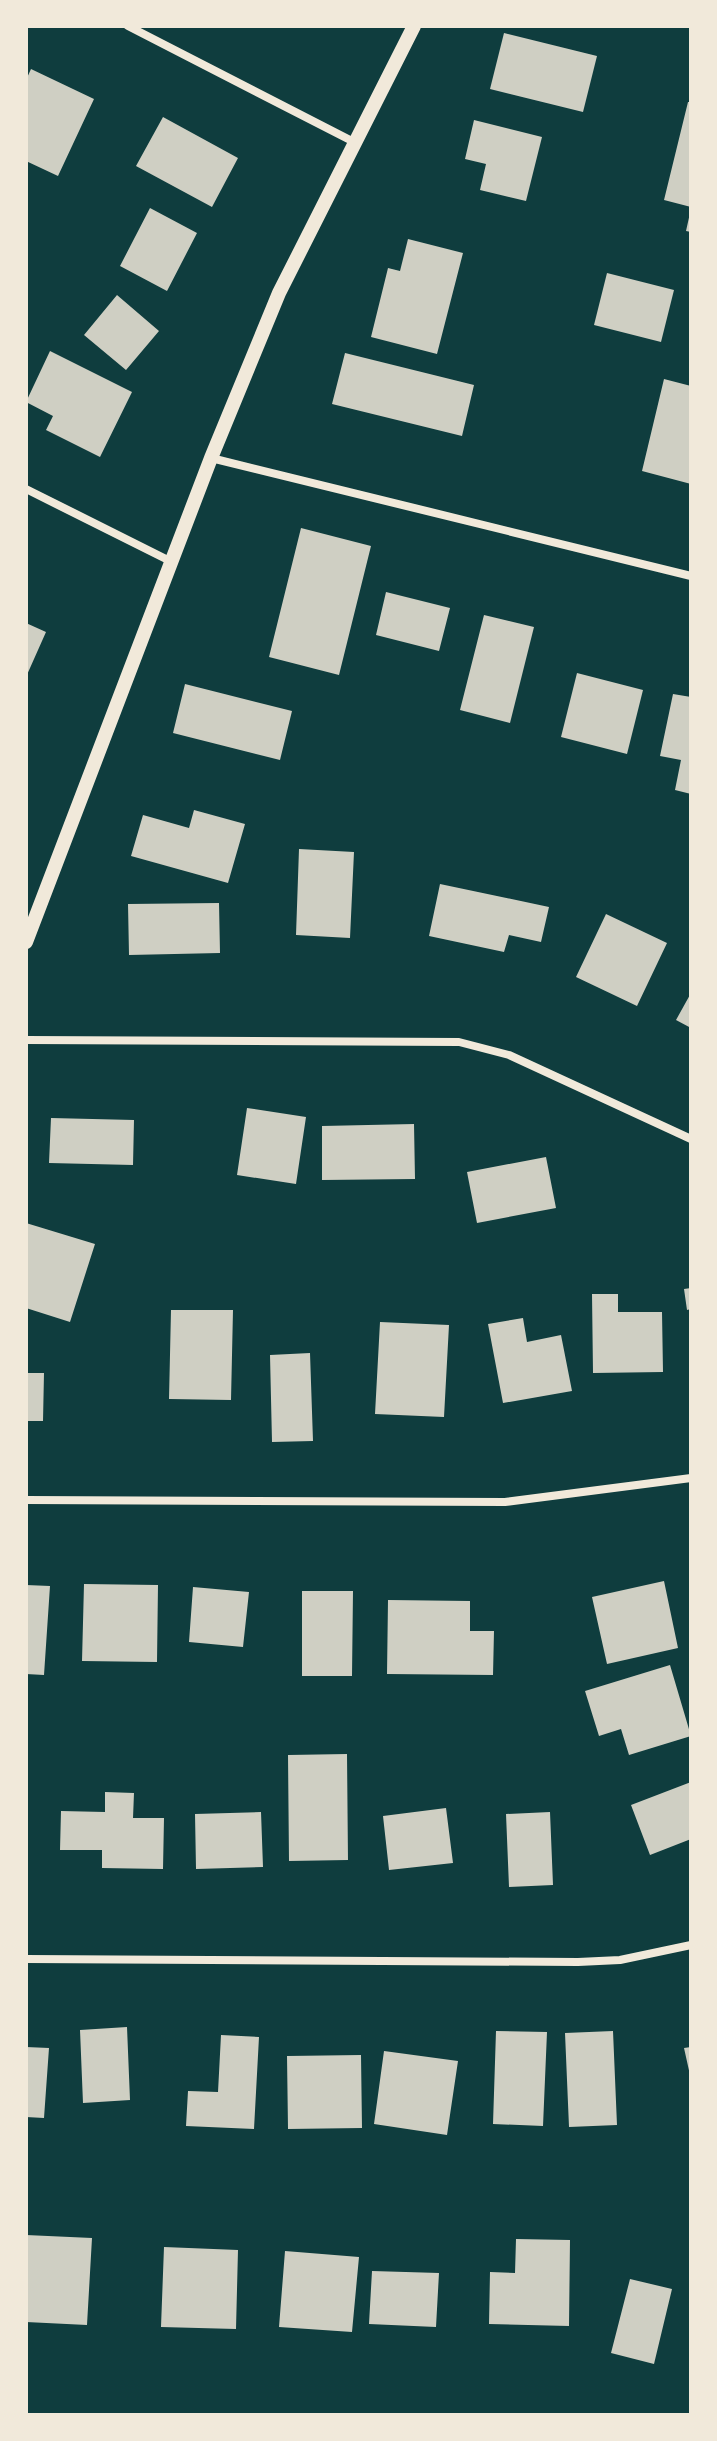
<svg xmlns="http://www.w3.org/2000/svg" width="717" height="2441" font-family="'PT Sans',sans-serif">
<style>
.building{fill:#cfcfc3}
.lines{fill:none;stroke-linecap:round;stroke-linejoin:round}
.minor{stroke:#f1e9da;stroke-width:8}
.tertiary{stroke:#f1e9da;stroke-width:14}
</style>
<rect width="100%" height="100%" fill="#0f3d3e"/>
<!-- building -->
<path class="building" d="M504,33L597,56L583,112L490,89Z
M31,69L94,99L58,176L26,161V80Z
M688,102H691V207L664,200Z
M163,117L238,158L212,207L136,166Z
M474,120L542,137L526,201L480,190L486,164L465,159Z
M150,208L197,233L167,291L120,266Z
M690,213L691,214V232L686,231Z
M408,239L463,253L437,354L371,337L388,268L400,271Z
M607,273L674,290L661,342L594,325Z
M117,295L159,331L126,370L84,335Z
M50,351L132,392L100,457L46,430L53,416L26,402Z
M345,353L474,385L462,436L332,404Z
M664,379L691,386V484L642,471Z
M301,528L371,546L339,675L269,657Z
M386,592L450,608L439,651L376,635Z
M484,615L534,627L510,723L460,710Z
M26,623L46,632L26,677Z
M577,673L643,690L627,754L561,737Z
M185,684L292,711L280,760L173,733Z
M673,694L691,697V794L675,790L681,760L660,756Z
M194,810L245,824L228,883L131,856L143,815L189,828Z
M299,849L354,852L350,938L296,935Z
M440,884L549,907L541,942L509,935L504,952L429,936Z
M219,903L220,953L129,955L128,904Z
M606,914L667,943L637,1006L576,977Z
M691,993V1028L676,1020Z
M247,1108L306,1117L296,1184L237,1175Z
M51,1118L134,1120L133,1165L49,1163Z
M414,1124L415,1179L322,1180V1126Z
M546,1157L556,1208L477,1223L467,1172Z
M26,1223L95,1244L70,1322L26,1308Z
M691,1288V1309L687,1310L684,1289Z
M592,1294H618V1312H662L663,1372L593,1373Z
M171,1310H233L231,1400L169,1399Z
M523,1318L527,1342L561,1335L572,1391L503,1403L488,1324Z
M380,1322L449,1325L444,1417L375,1414Z
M310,1353L313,1441L272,1442L270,1355Z
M26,1373H44L43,1421H26Z
M664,1581L678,1648L607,1664L592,1597Z
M84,1584L158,1585L157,1662L82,1661Z
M26,1585L50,1586L44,1675L26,1674Z
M193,1587L249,1592L243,1647L189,1642Z
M302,1591H353L352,1676H302Z
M388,1600L470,1601V1631H494L493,1675L387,1674Z
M670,1665L691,1736L629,1755L621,1729L599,1736L585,1691Z
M347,1754L348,1860L289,1861L288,1755Z
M691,1782V1839L650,1855L631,1805Z
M105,1792L134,1793L133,1818H164L163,1869L102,1868V1850H60L61,1811L105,1812Z
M446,1808L453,1863L389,1870L383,1816Z
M261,1812L263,1867L196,1869L195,1814Z
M550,1812L553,1885L509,1887L506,1814Z
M127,2027L130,2100L83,2103L80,2030Z
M496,2031L547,2032L543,2126L493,2124Z
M613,2031L617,2125L569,2127L565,2033Z
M221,2035L259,2037L254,2129L186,2126L188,2091L218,2092Z
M26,2047L49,2048L44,2118L26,2117Z
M691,2047V2075H690L684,2048Z
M384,2051L458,2061L447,2135L374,2124Z
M361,2055L362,2128L288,2129L287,2056Z
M26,2235L92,2238L87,2325L26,2322Z
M516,2239L570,2240L569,2326L489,2324L490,2272L515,2273Z
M164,2247L238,2250L236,2329L161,2327Z
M285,2251L359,2257L352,2332L279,2327Z
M372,2271L439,2273L436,2327L369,2324Z
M630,2279L672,2289L654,2364L611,2353Z"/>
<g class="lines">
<!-- minor -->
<path class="minor" d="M128,26L354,142
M211,458L691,576
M26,489L172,562
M26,1040L459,1042L509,1055L691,1139
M26,1500L505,1502L691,1478
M26,1959L578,1962L620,1960L691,1945"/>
<!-- tertiary -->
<path class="tertiary" d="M26,942L211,458L279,293L414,26"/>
</g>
<!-- border -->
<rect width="717" height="2441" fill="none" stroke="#f1e9da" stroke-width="56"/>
</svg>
